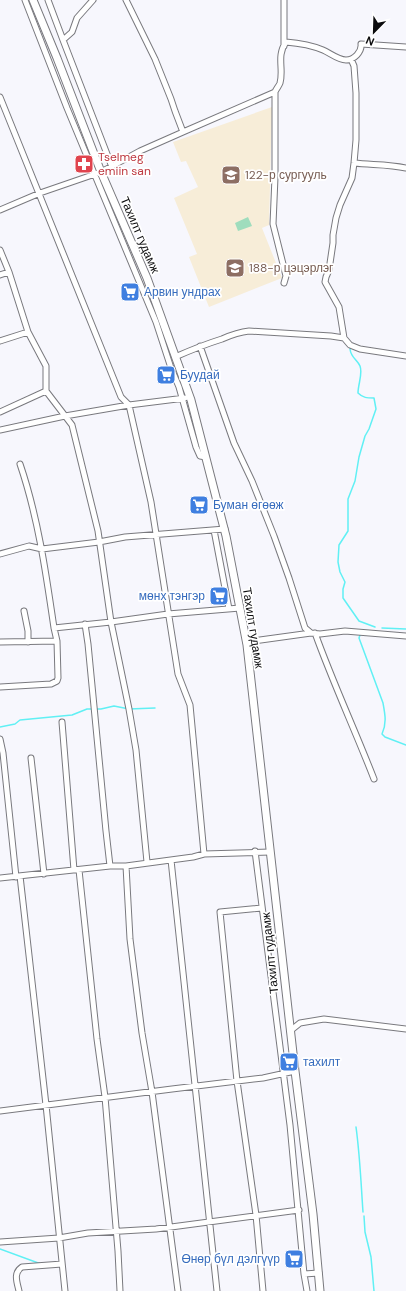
<svg xmlns="http://www.w3.org/2000/svg" width="406" height="1291" font-family="'DM Sans',sans-serif">
<style>
.education{fill:#f7edd8}
.green{fill:#9fddbd}
.lines{fill:none;stroke-linecap:round;stroke-linejoin:round}
.stream{stroke:#60f0f4;stroke-width:1.5}
.minor-casing{stroke:#79797e;stroke-width:7}
.major-casing{stroke:#79797e;stroke-width:9}
.minor{stroke:#fff;stroke-width:5}
.major{stroke:#fff;stroke-width:7}
.labels{text-anchor:middle;dominant-baseline:central;stroke-width:3.5;stroke-linejoin:round;paint-order:stroke}
.health-label{font-size:12px;fill:#be3a42;stroke:#fff;text-anchor:start}
.education-label{font-size:12px;fill:#785e54;stroke:#fff;text-anchor:start}
.street-label{font-size:12px;fill:#0c0c0e;stroke:#fff}
.shop-label{font-size:12px;fill:#366cbe;stroke:#fff;text-anchor:start}
</style>
<rect width="100%" height="100%" fill="#f7f7fd"/>
<!-- education -->
<path class="education" d="M272,107L269,225L262,228L282,278L209,307L189,257L197,254L174,198L198,187L186,161L181,162L173,142Z"/>
<!-- green -->
<path class="green" d="M248,217L252,226L238,231L235,223Z"/>
<g class="lines">
<!-- stream -->
<path class="stream" d="M350,349C351,358 357,359 360,366C363,374 358,384 358,393C363,398 367,398 374,398L376,409L369,429L365,436L359,457L355,481L348,499V531L339,545L338,562L340,572L345,582L343,589V598L359,621L375,627
M382,628L406,629
M360,635L359,638L383,703C385,714 387,723 382,734L385,737L406,745
M0,727L15,724L20,720L72,715L87,709H101L114,706L129,709L155,708
M356,1127C360,1156 361,1184 363,1212
M364,1216L365,1232L371,1257L374,1291
M0,1249L41,1264"/>
<!-- minor casing -->
<g class="minor-casing">
<path id="minor" d="M25,0L67,108L156,322L171,368L179,387L196,447L200,456L206,457
M48,0L63,40
M93,0L77,18L72,32L63,40L112,167
M284,46V0
M275,92V177L273,224L286,276L284,283
M0,97L121,397L129,405L151,502L178,674L190,705L204,854
M183,132L275,92C276,89 279,86 280,83C284,69 276,56 286,42C298,43 311,45 323,50C330,53 338,60 346,60C354,60 362,52 361,44L406,47
M354,163C371,165 389,164 406,168
M0,210L40,193L101,172L140,151L183,132L175,111L171,99L155,59L126,0
M0,250L9,272L28,332L46,366V391L72,425L98,531L111,622L129,709L136,750L147,862
M0,275L9,272
M344,338L339,307L325,282L326,277L329,270L333,243V235L336,218L340,205L352,178L354,163L356,140V93L354,66L351,59
M0,341L28,332
M200,346L234,443L252,481L274,536L289,578L305,628L311,633
M175,357C191,350 206,344 222,339C231,335 239,332 249,331L331,336L344,338L350,345L360,349L406,356
M0,412L46,391
M0,430L65,416L129,405L185,398
M20,464C38,517 46,573 54,628
M214,530L229,609
M0,554L29,546L42,549L99,542L125,537L225,529
M24,611L28,631V642
M85,624L88,644L106,831L110,866
M315,633C333,683 355,730 374,779
M0,642L57,641L54,628L111,622L168,614L240,608
M246,642L311,633L320,634L345,631L406,636
M0,687L51,684L57,681L58,678L57,641
M62,722L74,870
M0,739L3,753L16,877
M31,758L44,874
M255,851L290,1125L304,1274L307,1291
M171,860L217,1291
M126,866L130,939L142,1033L152,1092L178,1291
M79,870L97,1039L105,1097L118,1251L120,1291
M20,876L46,1105L65,1291
M0,878L110,866H126L193,857L204,854L270,852
M262,908L220,912L237,1081L256,1215L263,1291
M290,1031L300,1023L324,1019L406,1029
M0,1111L172,1089L263,1078L295,1071
M0,1242L59,1238L88,1233L156,1229L299,1210
M304,1274L319,1273
M19,1291C17,1282 13,1273 22,1267L62,1264"/>
</g>
<!-- major casing -->
<g class="major-casing">
<path id="major" d="M33,0L57,58L101,172L147,278L191,400L226,536L247,645L295,1071L313,1214L320,1291"/>
</g>
<!-- minor -->
<use href="#minor" class="minor"/>
<!-- major -->
<use href="#major" class="major"/>
</g>
<!-- icons -->
<defs>
<g id="pharmacy-square" transform="scale(1)"><rect x="-9" y="-9" width="18" height="18" rx="4" fill="#e0444e" stroke="#fff"/><path d="M-2-6h4v4h4v4h-4v4h-4v-4h-4v-4h4Z" fill="#fff"/></g>
<g id="school-square" transform="scale(1)"><rect x="-9" y="-9" width="18" height="18" rx="4" fill="#8d6e63" stroke="#fff"/><path d="M0-5L7-2L0 1L-7-2ZM-4 1L0 2.5L4 1V4Q0 6-4 4Z" fill="#fff"/></g>
<g id="supermarket-square" transform="scale(1)"><rect x="-9" y="-9" width="18" height="18" rx="4" fill="#3f7fe0" stroke="#fff"/><path d="M-6-5.5h2.5l.6 2H6L4.5 2H-2.5L-4.4-4H-6ZM-1.5 3.2a1.3 1.3 0 1 0 .1 0ZM3 3.2a1.3 1.3 0 1 0 .1 0Z" fill="#fff"/></g>
</defs>
<g fill-rule="evenodd">
<use href="#pharmacy-square" x="84" y="164"/>
<use href="#school-square" x="231" y="175"/>
<use href="#school-square" x="235" y="268"/>
<use href="#supermarket-square" x="130" y="292"/>
<use href="#supermarket-square" x="166" y="375"/>
<use href="#supermarket-square" x="199" y="505"/>
<use href="#supermarket-square" x="219" y="596"/>
<use href="#supermarket-square" x="289" y="1062"/>
<use href="#supermarket-square" x="294" y="1259"/>
</g>
<g class="labels">
<!-- health labels -->
<g class="health-label">
<text x="98" y="157">Tselmeg<tspan x="98" dy="14">emiin san</tspan></text>
</g>
<!-- education labels -->
<g class="education-label">
<text x="245" y="175">122-р сургууль</text>
<text x="249" y="268">188-р цэцэрлэг</text>
</g>
<!-- street labels -->
<g class="street-label">
<text transform="translate(140 235) rotate(67)">Тахилт гудамж</text>
<text transform="translate(253 628) rotate(81)">Тахилт гудамж</text>
<text transform="translate(270 953) rotate(-96)">Тахилт гудамж</text>
</g>
<!-- shop labels -->
<g class="shop-label">
<text x="144" y="292">Арвин ундрах</text>
<text x="180" y="375">Буудай</text>
<text x="213" y="505">Буман өгөөж</text>
<text x="205" y="596" text-anchor="end">мөнх тэнгэр</text>
<text x="303" y="1062">тахилт</text>
<text x="280" y="1259" text-anchor="end">Өнөр бүл дэлгүүр</text>
</g>
</g>
<!-- north arrow -->
<g transform="translate(374 32) rotate(203)" stroke="#ffffff" stroke-width="3" paint-order="stroke">
<path d="M0-3L7 15L0 10L-7 15Z" fill="#0c0c0e"/>
<text y="-6" font-size="11" font-weight="bold" text-anchor="middle" fill="#0c0c0e">N</text>
</g>
</svg>
